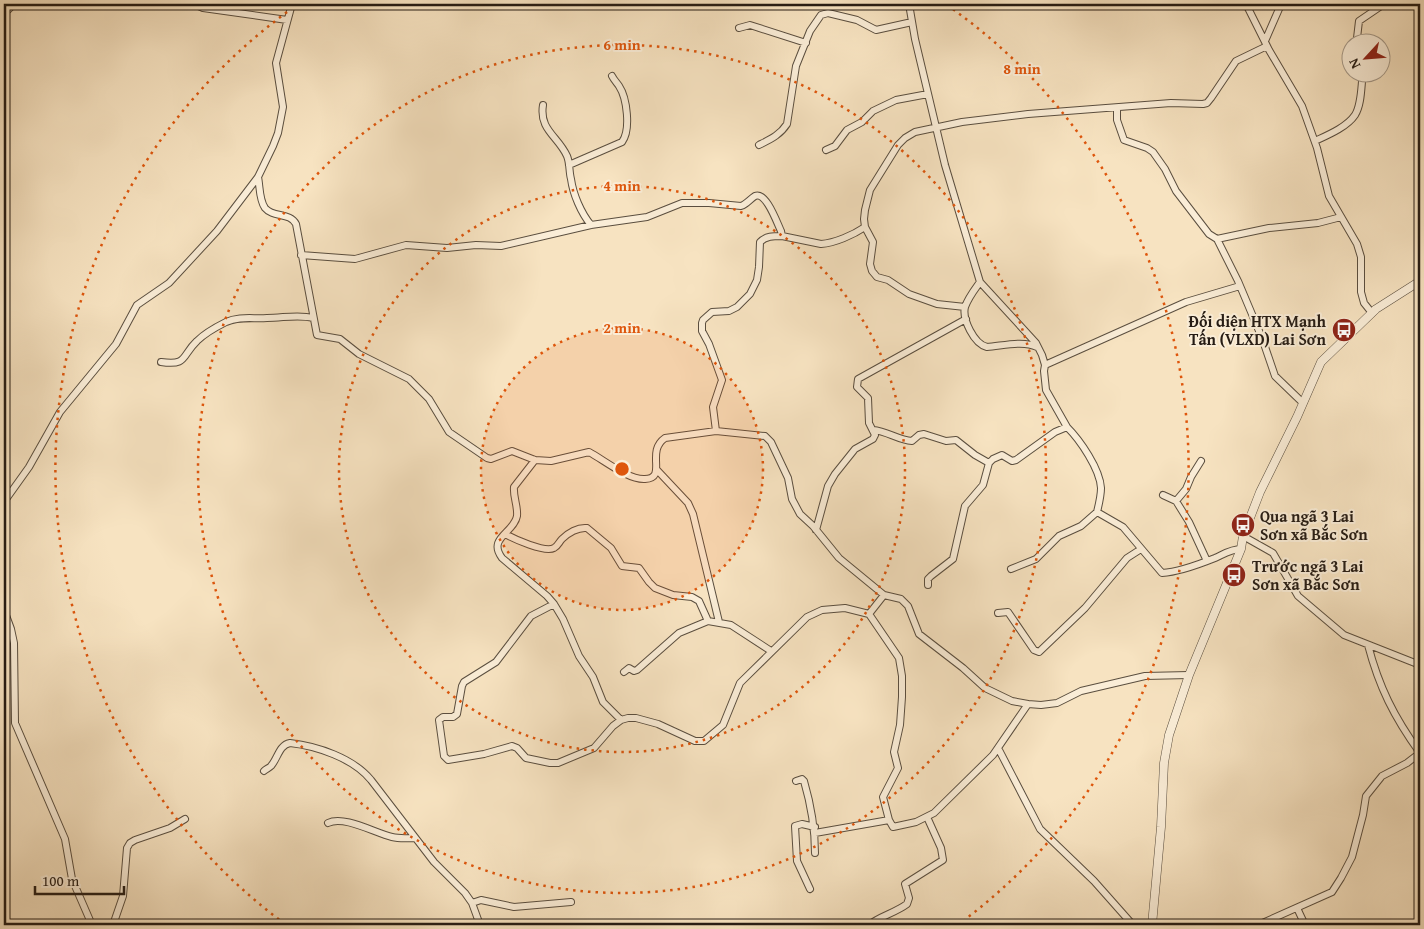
<svg xmlns="http://www.w3.org/2000/svg" width="1424" height="929" font-family="'Gentium Book Plus',serif">
<style>
.lines{fill:none;stroke-linecap:round;stroke-linejoin:round}
.minor-casing{stroke:#5a4e3f;stroke-width:8}
.tertiary-casing{stroke:#5a4e3f;stroke-width:9}
.minor{stroke:#faedd7;stroke-width:6}
.tertiary{stroke:#faedd7;stroke-width:8}
.ring{fill:none;stroke:#de560c;stroke-width:2.5;stroke-dasharray:2.5 5}
.labels{text-anchor:middle;dominant-baseline:central;stroke-width:4;stroke-linejoin:round;paint-order:stroke}
.poi-label{font-size:16px;font-weight:bold;fill:#261c14;stroke:#faedd7;text-anchor:start}
.centre{fill:#de560c;stroke:#faedd7;stroke-width:2.5}
.ring-label{font-size:15px;text-anchor:middle;font-weight:bold;fill:#de560c;stroke:#faedd7;stroke-width:4;stroke-linejoin:round;paint-order:stroke}
</style>
<rect width="100%" height="100%" fill="#f7e3c1"/>
<filter id="stains"><feTurbulence type="fractalNoise" baseFrequency=".004" numOctaves="4"/><feColorMatrix values="0 0 0 0 .2 0 0 0 0 .09 0 0 0 0 .02 0 0 0 .5 -.17"/></filter>
<radialGradient id="worn" r=".72"><stop offset=".6" stop-color="#630" stop-opacity="0"/><stop offset="1" stop-color="#630" stop-opacity=".3"/></radialGradient>
<g class="lines">
<!-- minor casing -->
<g class="minor-casing">
<path id="minor" d="M194,4L203,8L287,20
M909,4L915,39L945,165L980,282L1036,343L1042,355L1045,365L1044,371L1046,390L1067,427
M1246,4L1269,50L1302,106L1317,148L1329,196L1357,244L1361,257V292L1364,303L1372,313
M4,7L8,10L14,4
M739,28L750,25L806,43
M1265,41L1279,9V4
M1358,42L1357,38L1359,21L1384,4
M543,105C539,130 558,136 567,156C570,163 569,172 571,179C573,194 581,213 591,225
M1117,108V120L1124,140L1147,148L1153,152L1165,169L1176,191L1209,234L1217,239
M1315,141C1328,135 1347,127 1355,115C1362,104 1361,85 1363,72
M759,145C771,139 780,135 787,124L796,66L810,31L821,15L828,13L857,20L876,30L912,22
M826,150L835,146L847,130L862,122L873,111L896,100L928,94
M569,165L622,142C631,130 627,98 619,86C617,83 614,80 612,76
M258,177C260,186 259,200 265,208C273,218 290,212 296,224L317,335L340,339L359,354L409,379L429,399L449,432L487,458L491,459L512,451L535,460L551,461L589,452C604,460 628,480 645,479C668,478 645,452 665,438L716,431L765,436L771,442L788,478L792,499L800,514L813,526L839,558L884,595L901,599L908,606L919,634L963,668L985,688L1012,701L1028,704
M301,255L355,259L406,245L447,248L476,245L501,246L591,225L647,217L682,203H709L741,206C747,204 750,199 755,196C766,191 777,223 781,231L782,236L821,244C835,243 853,235 865,227
M980,282C975,289 968,298 965,307C962,319 974,344 987,347C1002,346 1023,340 1037,347
M965,307L937,304L909,294L888,280L877,277L872,271L870,264L873,242L865,227L864,219L865,210L870,190L898,145L905,138L915,132L962,122L1028,114L1171,103L1203,104L1207,103L1211,98L1236,61L1267,46
M161,362C188,366 181,356 197,341C205,333 216,327 226,322C239,316 253,319 267,318C283,318 298,314 313,318
M1045,365L1186,302L1240,286
M1303,403L1275,376L1262,338L1238,281L1217,239L1269,228L1318,223L1341,217
M873,430C887,431 898,440 912,441L919,435L924,434L946,441L956,440L975,455L989,463
M716,431L713,407L722,380L709,344L702,331V323L703,320L712,312L729,311L737,307L750,294L757,280L759,267L760,242C766,236 773,236 782,236
M535,460L514,487C513,497 518,506 517,516C514,533 487,538 502,558L547,596L554,604L563,619L579,656L593,677L603,702L621,720
M657,470L688,503L693,514L719,622
M1163,495L1176,501L1189,522L1207,561
M1176,501L1186,489L1191,477L1201,461
M4,502L29,467L60,412L116,344L137,305L169,283L217,231L258,177L273,146L278,133L283,107L276,63L292,4
M816,530L828,486L835,474L855,449L873,439L875,435L869,423L868,398L857,387L858,379L966,319
M505,534C514,539 545,553 554,548C558,546 559,542 562,539C568,533 578,527 587,528L611,548L622,566L639,568L649,582L655,588L673,595L692,597L699,601L708,621L731,625L771,651
M1243,536L1273,553L1298,596L1344,635L1420,665
M1011,569L1036,559L1059,536L1081,526L1097,512
M928,585V579L931,576L953,559L965,506L983,485L989,463L993,459L1002,455L1012,461L1016,460L1055,432L1067,427C1080,440 1100,469 1101,488C1101,496 1099,504 1097,512L1123,527L1162,573C1179,572 1200,564 1215,558C1224,554 1231,549 1241,549
M554,604L531,616L496,662L464,682L462,686L457,714L453,717H443L439,720L444,756L448,760L484,754L512,746L517,748L526,758L550,763H558L594,748L613,726L621,720L628,718H636L658,724L695,741H704L723,725L740,683L807,617L822,610L845,608L869,614L899,658L902,676V697L900,725L894,752L898,768L883,797L889,820L893,827L916,822L934,813L993,755L1028,704L1041,705L1057,703L1081,691L1145,676L1189,675
M4,610L11,629L14,643L15,723L65,839L72,879L92,925
M998,613L1008,612L1034,650L1039,652L1085,608L1127,558L1141,549
M869,614L884,595
M1368,645C1379,687 1394,717 1420,753
M624,672L629,668L634,671L637,670L679,633L708,621
M998,748L1040,829L1094,881L1133,925
M264,771C266,769 269,768 271,766C278,758 279,745 290,743C317,746 353,758 371,780L434,862L465,893L472,903L480,925
M796,781L802,779L804,781C811,805 815,827 815,853
M328,823C344,815 375,833 392,837C400,839 407,838 415,838
M815,833L889,820
M810,889L797,861L795,826L802,824L815,827
M472,903L481,900L514,907L571,902
M1297,908L1305,925
M113,925L123,896L127,848L130,843L135,840L170,828L185,819
M869,925C880,916 895,913 907,904L909,898L905,884L943,860L941,848L927,817
M1258,925L1332,892L1341,878L1352,857L1363,815L1366,796L1382,776L1407,763L1420,753"/>
</g>
<!-- tertiary casing -->
<g class="tertiary-casing">
<path id="tertiary" d="M1152,925L1161,827L1164,763L1169,735L1189,675L1241,549L1243,536L1260,492L1297,417L1321,362L1376,309L1420,281"/>
</g>
<!-- minor -->
<use href="#minor" class="minor"/>
<!-- tertiary -->
<use href="#tertiary" class="tertiary"/>
</g>
<!-- distance rings -->
<circle cx="622" cy="469" r="141" fill="#de560c" fill-opacity=".12"/>
<g class="ring">
<circle cx="622" cy="469" r="141"/>
<circle cx="622" cy="469" r="283"/>
<circle cx="622" cy="469" r="424"/>
<path d="M285 924A566 566 0 0 1 297 5M947 5A566 566 0 0 1 959 924"/>
</g>
<!-- icons -->
<defs>
<g id="bus-disc" transform="scale(1.25)"><circle r="9.5" fill="#8f2418" stroke="#faedd7"/><path d="M-5-6H5V4H4V6H2V4H-2V6H-4V4H-5ZM-3.5-4V0h7V-4ZM-3.5 1.2v1.5H-2V1.2ZM2 1.2v1.5H3.5V1.2Z" fill="#fff"/></g>
</defs>
<g fill-rule="evenodd">
<use href="#bus-disc" x="1344" y="330"/>
<use href="#bus-disc" x="1243" y="525"/>
<use href="#bus-disc" x="1234" y="575"/>
</g>
<g class="labels">
<!-- poi labels -->
<g class="poi-label">
<text x="1326" y="321" text-anchor="end">Đối diện HTX Mạnh<tspan x="1326" dy="18">Tấn (VLXD) Lai Sơn</tspan></text>
<text x="1260" y="516">Qua ngã 3 Lai<tspan x="1260" dy="18">Sơn xã Bắc Sơn</tspan></text>
<text x="1252" y="566">Trước ngã 3 Lai<tspan x="1252" dy="18">Sơn xã Bắc Sơn</tspan></text>
</g>
</g>
<circle cx="622" cy="469" r="8" class="centre"/>
<g class="ring-label">
<text x="622" y="50">6 min</text>
<text x="1022" y="74">8 min</text>
<text x="622" y="191">4 min</text>
<text x="622" y="333">2 min</text>
</g>
<!-- margin -->
<rect width="1424" height="929" fill="none" stroke="#f7e3c1" stroke-width="20"/>
<rect x="5" y="5" width="1414" height="919" fill="none" stroke="#261c14" stroke-width="2.5"/>
<rect x="10" y="10" width="1404" height="909" fill="none" stroke="#261c14"/>
<!-- north arrow -->
<g transform="translate(1366 58) rotate(244)"><circle r="24" fill="#faedd7" stroke="#a59989"/>
<path d="M0-4L9 19L0 12L-9 19Z" fill="#8f2418"/>
<text y="-8" font-size="14" font-weight="bold" text-anchor="middle" fill="#261c14">N</text>
</g>
<!-- scale -->
<path d="M35 886v8h89v-8" fill="none" stroke="#261c14" stroke-width="2.5"/>
<text x="42" y="886" font-size="15" fill="#261c14" stroke="#faedd7" stroke-width="4" paint-order="stroke">100 m</text>
<rect width="100%" height="100%" filter="url(#stains)"/>
<rect width="100%" height="100%" fill="url(#worn)"/>
</svg>
